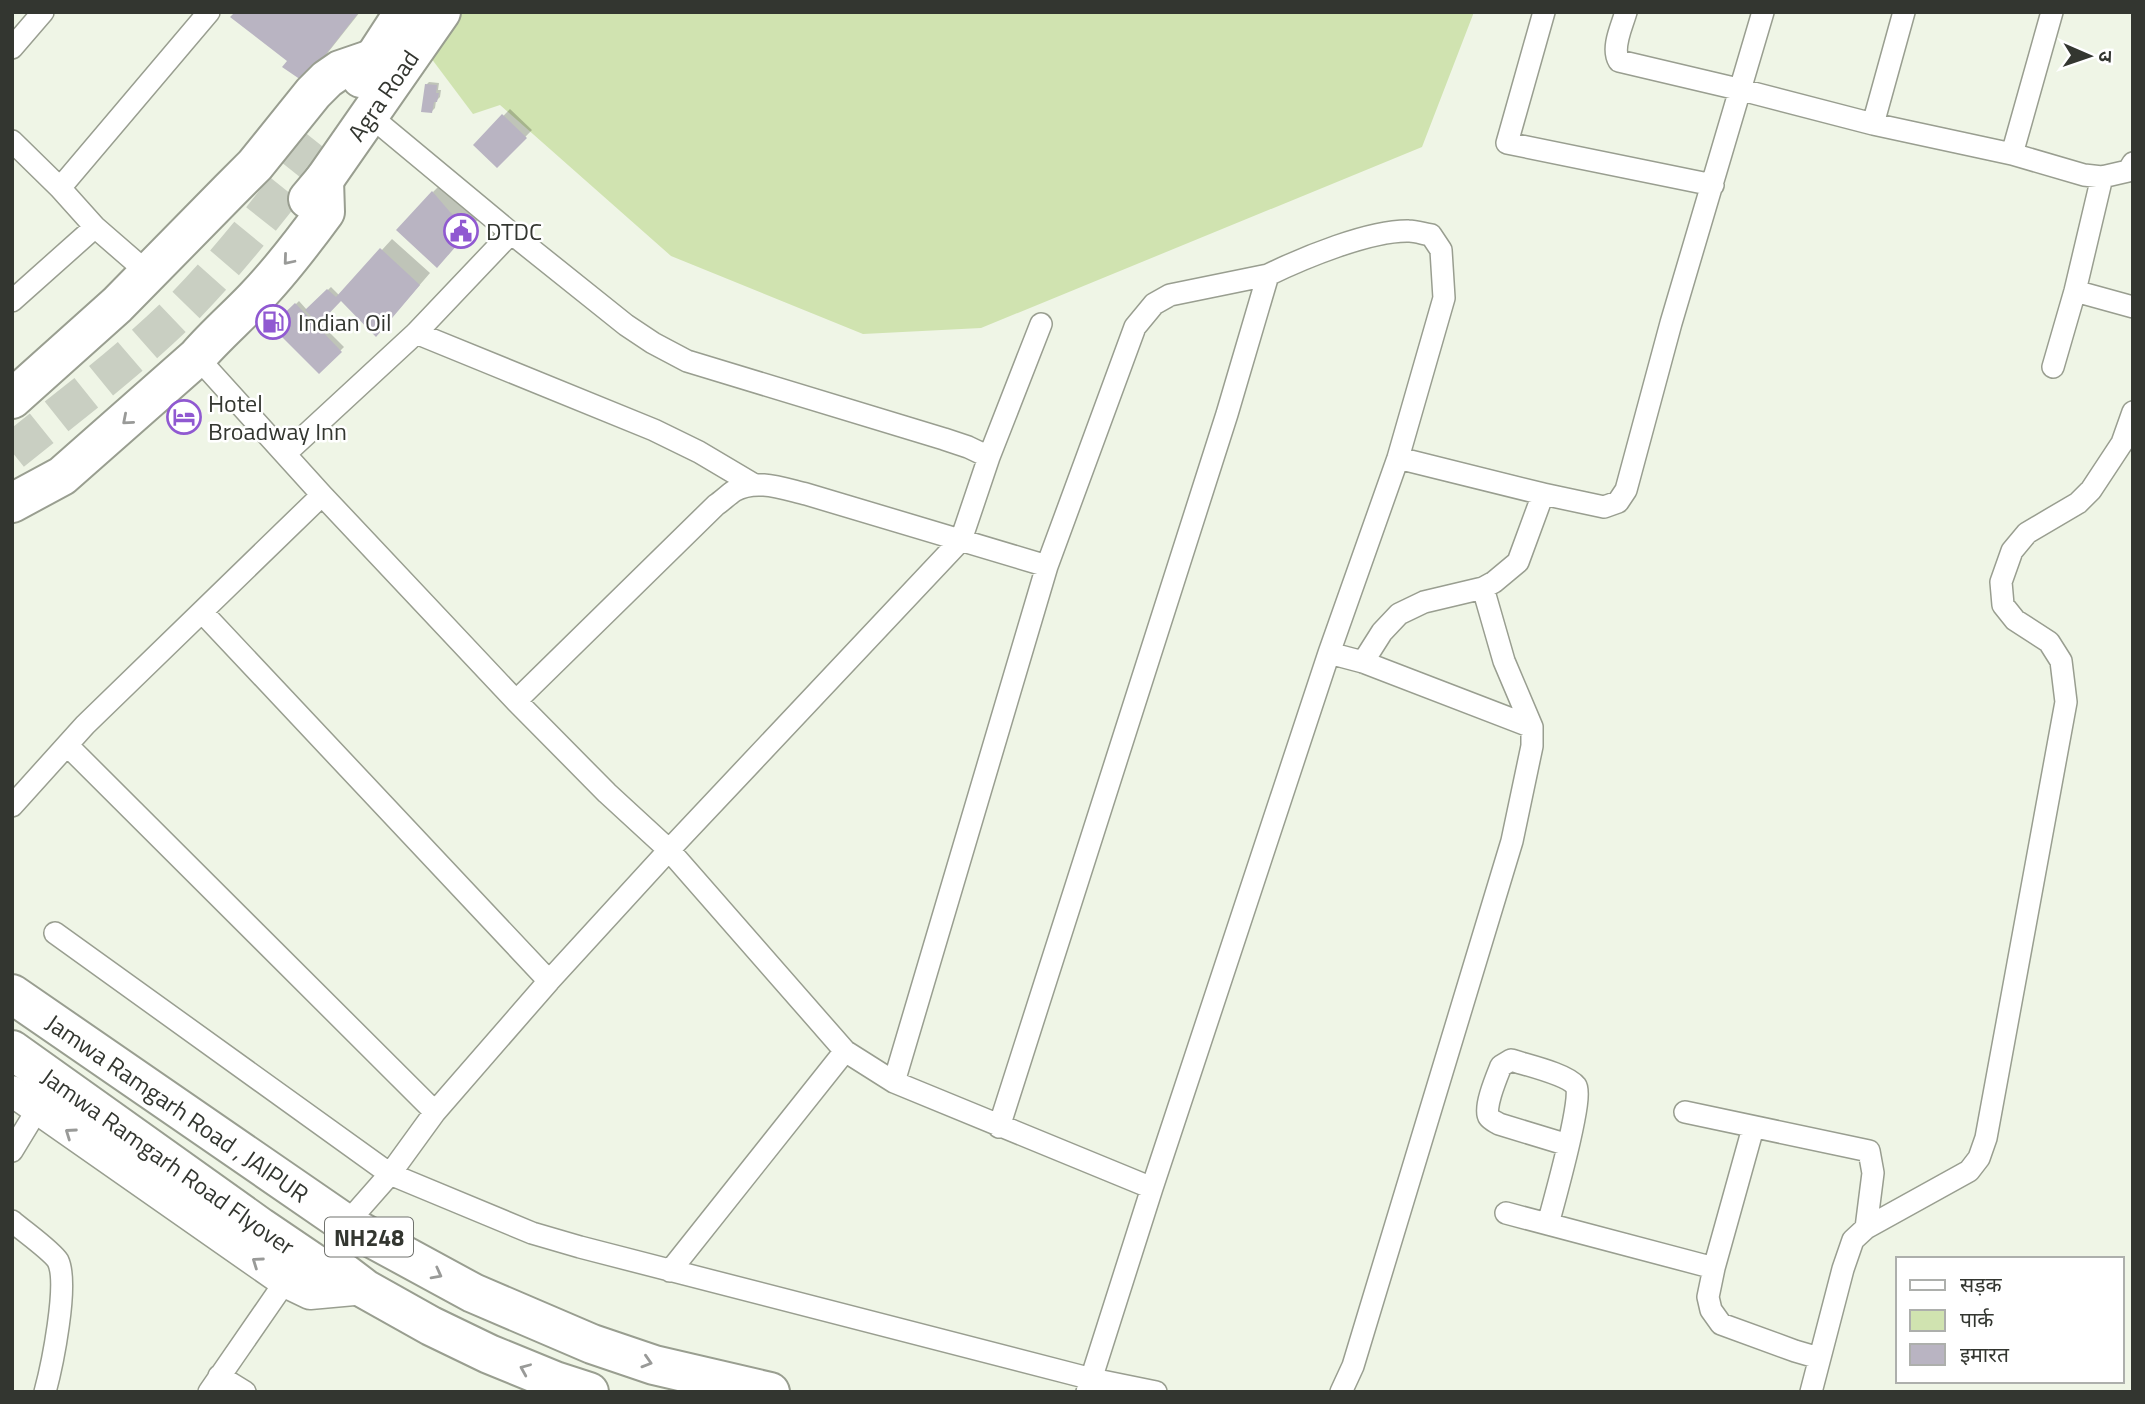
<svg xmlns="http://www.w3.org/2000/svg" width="2145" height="1404" font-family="'Titillium Web','Noto Sans Devanagari',sans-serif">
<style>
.green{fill:#d0e3b0}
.shadow{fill:#0003}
.building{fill:#b9b4c2}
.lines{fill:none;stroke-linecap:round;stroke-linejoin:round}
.highway-tunnel{stroke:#c9cfc2;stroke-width:38;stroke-dasharray:38 19;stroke-linecap:butt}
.street-casing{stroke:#999e90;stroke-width:24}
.secondary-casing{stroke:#999e90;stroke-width:33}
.highway-casing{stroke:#999e90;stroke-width:42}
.street{stroke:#fff;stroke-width:21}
.secondary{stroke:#fff;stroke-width:30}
.highway{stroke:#fff;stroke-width:38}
.oneway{stroke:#999a98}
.labels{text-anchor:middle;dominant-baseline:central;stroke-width:5;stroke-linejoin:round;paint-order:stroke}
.shield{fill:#fff;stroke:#70726e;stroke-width:2}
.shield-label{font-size:23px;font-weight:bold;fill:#333630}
.street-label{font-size:24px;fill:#333630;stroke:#fff}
.poi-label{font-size:24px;fill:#333630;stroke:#fff;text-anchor:start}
</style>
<rect width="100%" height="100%" fill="#eff5e6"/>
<!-- green -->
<path class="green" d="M461,12H1474L1422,147L981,328L863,334L671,256L500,105L473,114L428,54Z"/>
<!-- shadow -->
<path class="shadow" d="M237,12H360L318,65L289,60Z
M429,82L439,83L438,90H441L440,97L436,101L435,108L432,111L426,85Z
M510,109L532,130L497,166L475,145Z
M443,182L480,217L448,255L433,192Z
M392,239L430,273L386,324L341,299L318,321L344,347L319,372L274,326L299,301L307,310L331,287L340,296Z"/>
<!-- building -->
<path class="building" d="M235,12H359L304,82L282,67L287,61L230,17Z
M425,84L437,85L436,93H439L437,102H434L432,113L421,112Z
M502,114L527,138L497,168L473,145Z
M432,191L450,212L471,229L437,268L396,230Z
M380,248L420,285L376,337L341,301L319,324L305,310L327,289L336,297Z
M295,303L342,352L319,374L271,326Z"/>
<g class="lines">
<!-- highway-tunnel -->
<path class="highway-tunnel" d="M12,452C69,406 128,362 180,311C234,257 280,194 328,135"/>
<!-- street casing -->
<g class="street-casing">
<path id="street" d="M1544,12L1507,143L1713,185
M1626,12C1622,26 1611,48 1619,61L1742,90L1873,124L2012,154L2084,175L2102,177L2128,171L2133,163
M12,48L43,12
M1873,124L1904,12
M12,141L60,188L95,227L148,273
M2012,154L2052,12
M60,188L209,12
M2075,291L2133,307
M12,301L95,227
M416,333L654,430L699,452L753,484
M197,357L322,495L516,701L607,793L669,850L845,1051L894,1082L1152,1188
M2053,367L2075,291L2102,177
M285,454L416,333L511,233
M989,457L1041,324
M1398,458L1543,494
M202,612L549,981
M1329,653L1363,662L1532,727
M1363,662L1382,632L1399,614L1424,602L1483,588L1494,582L1518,562L1543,494L1604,507L1618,502L1626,490L1671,323L1763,12
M516,701L716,505C722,501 728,495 734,491C756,478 784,489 806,494L1047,566
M67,745L435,1112
M12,806L85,725L322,495
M55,933L390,1174L532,1233L580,1247L1092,1379L1156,1392
M894,1082L1047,566L1135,327L1154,304L1170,295L1268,275
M1685,1112L1869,1151L1873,1173L1866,1228
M999,1127L1227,414L1268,275C1303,258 1370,230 1409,231C1416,231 1424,234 1431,235L1441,250L1444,298L1398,458L1329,653L1152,1188L1087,1392
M1753,1128L1714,1268L1708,1297L1711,1310L1721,1324L1795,1351L1819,1358
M12,1151L37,1110
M1506,1213L1714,1268
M12,1221C22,1230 52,1251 58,1261C69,1284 52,1366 45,1392
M346,1224L390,1174L435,1112L549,981L669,850L961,540L989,457L968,447L944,439L687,361L653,343L626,325L511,233L369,115
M1548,1224C1553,1205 1584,1096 1576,1086C1567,1074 1526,1065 1511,1060L1501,1066C1497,1076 1483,1109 1489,1117C1491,1120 1496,1122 1499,1124L1568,1145
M670,1271L845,1051
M219,1376L245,1392
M209,1392L285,1282
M1341,1392L1353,1366L1512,841L1532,746V727L1504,661L1483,588
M1811,1392L1843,1269L1853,1240L1866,1228L1969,1171L1979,1158L1986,1138L2066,702L2061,661L2049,642L2015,620L2003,605L2001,582L2012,551L2027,533L2078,503L2091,490L2122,443L2133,412"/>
</g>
<!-- secondary casing -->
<g class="secondary-casing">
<path id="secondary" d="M12,1091L285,1282L310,1294L365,1289"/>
</g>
<!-- highway casing -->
<g class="highway-casing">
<g id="highway">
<path d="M361,78L404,12"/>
<path id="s1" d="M308,199L324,180L441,12"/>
<path d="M12,399L117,305L230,190L255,165L313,93L327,79L340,70L375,58"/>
<path d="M12,503L62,476L197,357C215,336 236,318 255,298C281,271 303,242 325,212L324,180"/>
<path id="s2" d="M12,994L346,1224L473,1293L592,1344L654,1365L770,1392"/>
<path id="s3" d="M12,1050L260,1227L322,1269L344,1273L365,1289L431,1326L489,1354L555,1381L589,1392"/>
</g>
</g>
<!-- street -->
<use href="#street" class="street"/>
<!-- secondary -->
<use href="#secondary" class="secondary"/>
<!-- highway -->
<use href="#highway" class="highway"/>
</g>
<!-- one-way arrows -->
<defs><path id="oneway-chevron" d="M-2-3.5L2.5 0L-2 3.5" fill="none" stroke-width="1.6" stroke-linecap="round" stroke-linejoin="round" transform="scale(1.75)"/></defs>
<g class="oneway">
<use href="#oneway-chevron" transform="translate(288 260) rotate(130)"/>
<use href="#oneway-chevron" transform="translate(127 420) rotate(139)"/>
<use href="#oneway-chevron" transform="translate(70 1133) rotate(-145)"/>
<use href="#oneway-chevron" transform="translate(257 1262) rotate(-145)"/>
<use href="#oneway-chevron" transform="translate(437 1274) rotate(28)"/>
<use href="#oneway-chevron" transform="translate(647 1362) rotate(17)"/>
<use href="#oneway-chevron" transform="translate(525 1369) rotate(-157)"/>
</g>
<!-- icons -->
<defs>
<g id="civic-ring" transform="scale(1.75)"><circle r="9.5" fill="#fff" stroke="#9059d1" stroke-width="1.5"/><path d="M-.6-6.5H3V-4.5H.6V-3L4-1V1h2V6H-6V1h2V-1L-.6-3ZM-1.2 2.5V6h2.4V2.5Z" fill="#9059d1"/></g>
<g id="fuel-ring" transform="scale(1.75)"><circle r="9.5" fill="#fff" stroke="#9059d1" stroke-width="1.5"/><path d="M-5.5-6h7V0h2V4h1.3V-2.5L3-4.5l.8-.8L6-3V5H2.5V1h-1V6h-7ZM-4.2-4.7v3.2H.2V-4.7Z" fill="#9059d1"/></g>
<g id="hotel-ring" transform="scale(1.75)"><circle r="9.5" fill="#fff" stroke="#9059d1" stroke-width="1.5"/><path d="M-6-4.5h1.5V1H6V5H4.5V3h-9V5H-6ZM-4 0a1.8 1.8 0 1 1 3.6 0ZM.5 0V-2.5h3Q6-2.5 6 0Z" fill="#9059d1"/></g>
</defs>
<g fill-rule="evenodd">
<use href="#civic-ring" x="461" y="231"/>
<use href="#fuel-ring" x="273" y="322"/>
<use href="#hotel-ring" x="184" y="417"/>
</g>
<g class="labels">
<!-- shield labels -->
<rect class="shield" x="325" y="1217.5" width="88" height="39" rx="5"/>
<g class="shield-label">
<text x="369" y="1237">NH248</text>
</g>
<!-- street labels -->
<g class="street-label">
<text stroke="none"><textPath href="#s1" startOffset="128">Agra Road</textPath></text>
<text stroke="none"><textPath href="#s2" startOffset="201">Jamwa Ramgarh Road , JAIPUR</textPath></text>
<text stroke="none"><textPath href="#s3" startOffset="192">Jamwa Ramgarh Road Flyover</textPath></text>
</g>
<!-- poi labels -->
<g class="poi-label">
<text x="486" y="231">DTDC</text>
<text x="298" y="322">Indian Oil</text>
<text x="208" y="403">Hotel<tspan x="208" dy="28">Broadway Inn</tspan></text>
</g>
</g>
<!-- border -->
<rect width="2145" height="1404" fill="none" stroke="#333630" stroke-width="28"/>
<!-- legend -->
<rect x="1896" y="1257" width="228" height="126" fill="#ffffff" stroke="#adafac" stroke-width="2"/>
<rect x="1910" y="1280" width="35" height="10" fill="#ffffff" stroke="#adafac" stroke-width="2"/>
<text x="1960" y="1292" font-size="21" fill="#333630">सड़क</text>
<rect x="1910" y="1310" width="35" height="21" fill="#d0e3b0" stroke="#adafac" stroke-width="2"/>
<text x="1960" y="1327" font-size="21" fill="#333630">पार्क</text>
<rect x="1910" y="1344" width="35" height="21" fill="#b9b4c2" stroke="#adafac" stroke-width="2"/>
<text x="1960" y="1362" font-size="21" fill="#333630">इमारत</text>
<!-- north arrow -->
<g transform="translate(2089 56) rotate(92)" stroke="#ffffff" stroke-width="5" paint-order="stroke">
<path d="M0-5L12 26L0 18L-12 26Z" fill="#333630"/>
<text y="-10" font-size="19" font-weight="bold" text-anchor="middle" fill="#333630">उ</text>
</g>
</svg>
